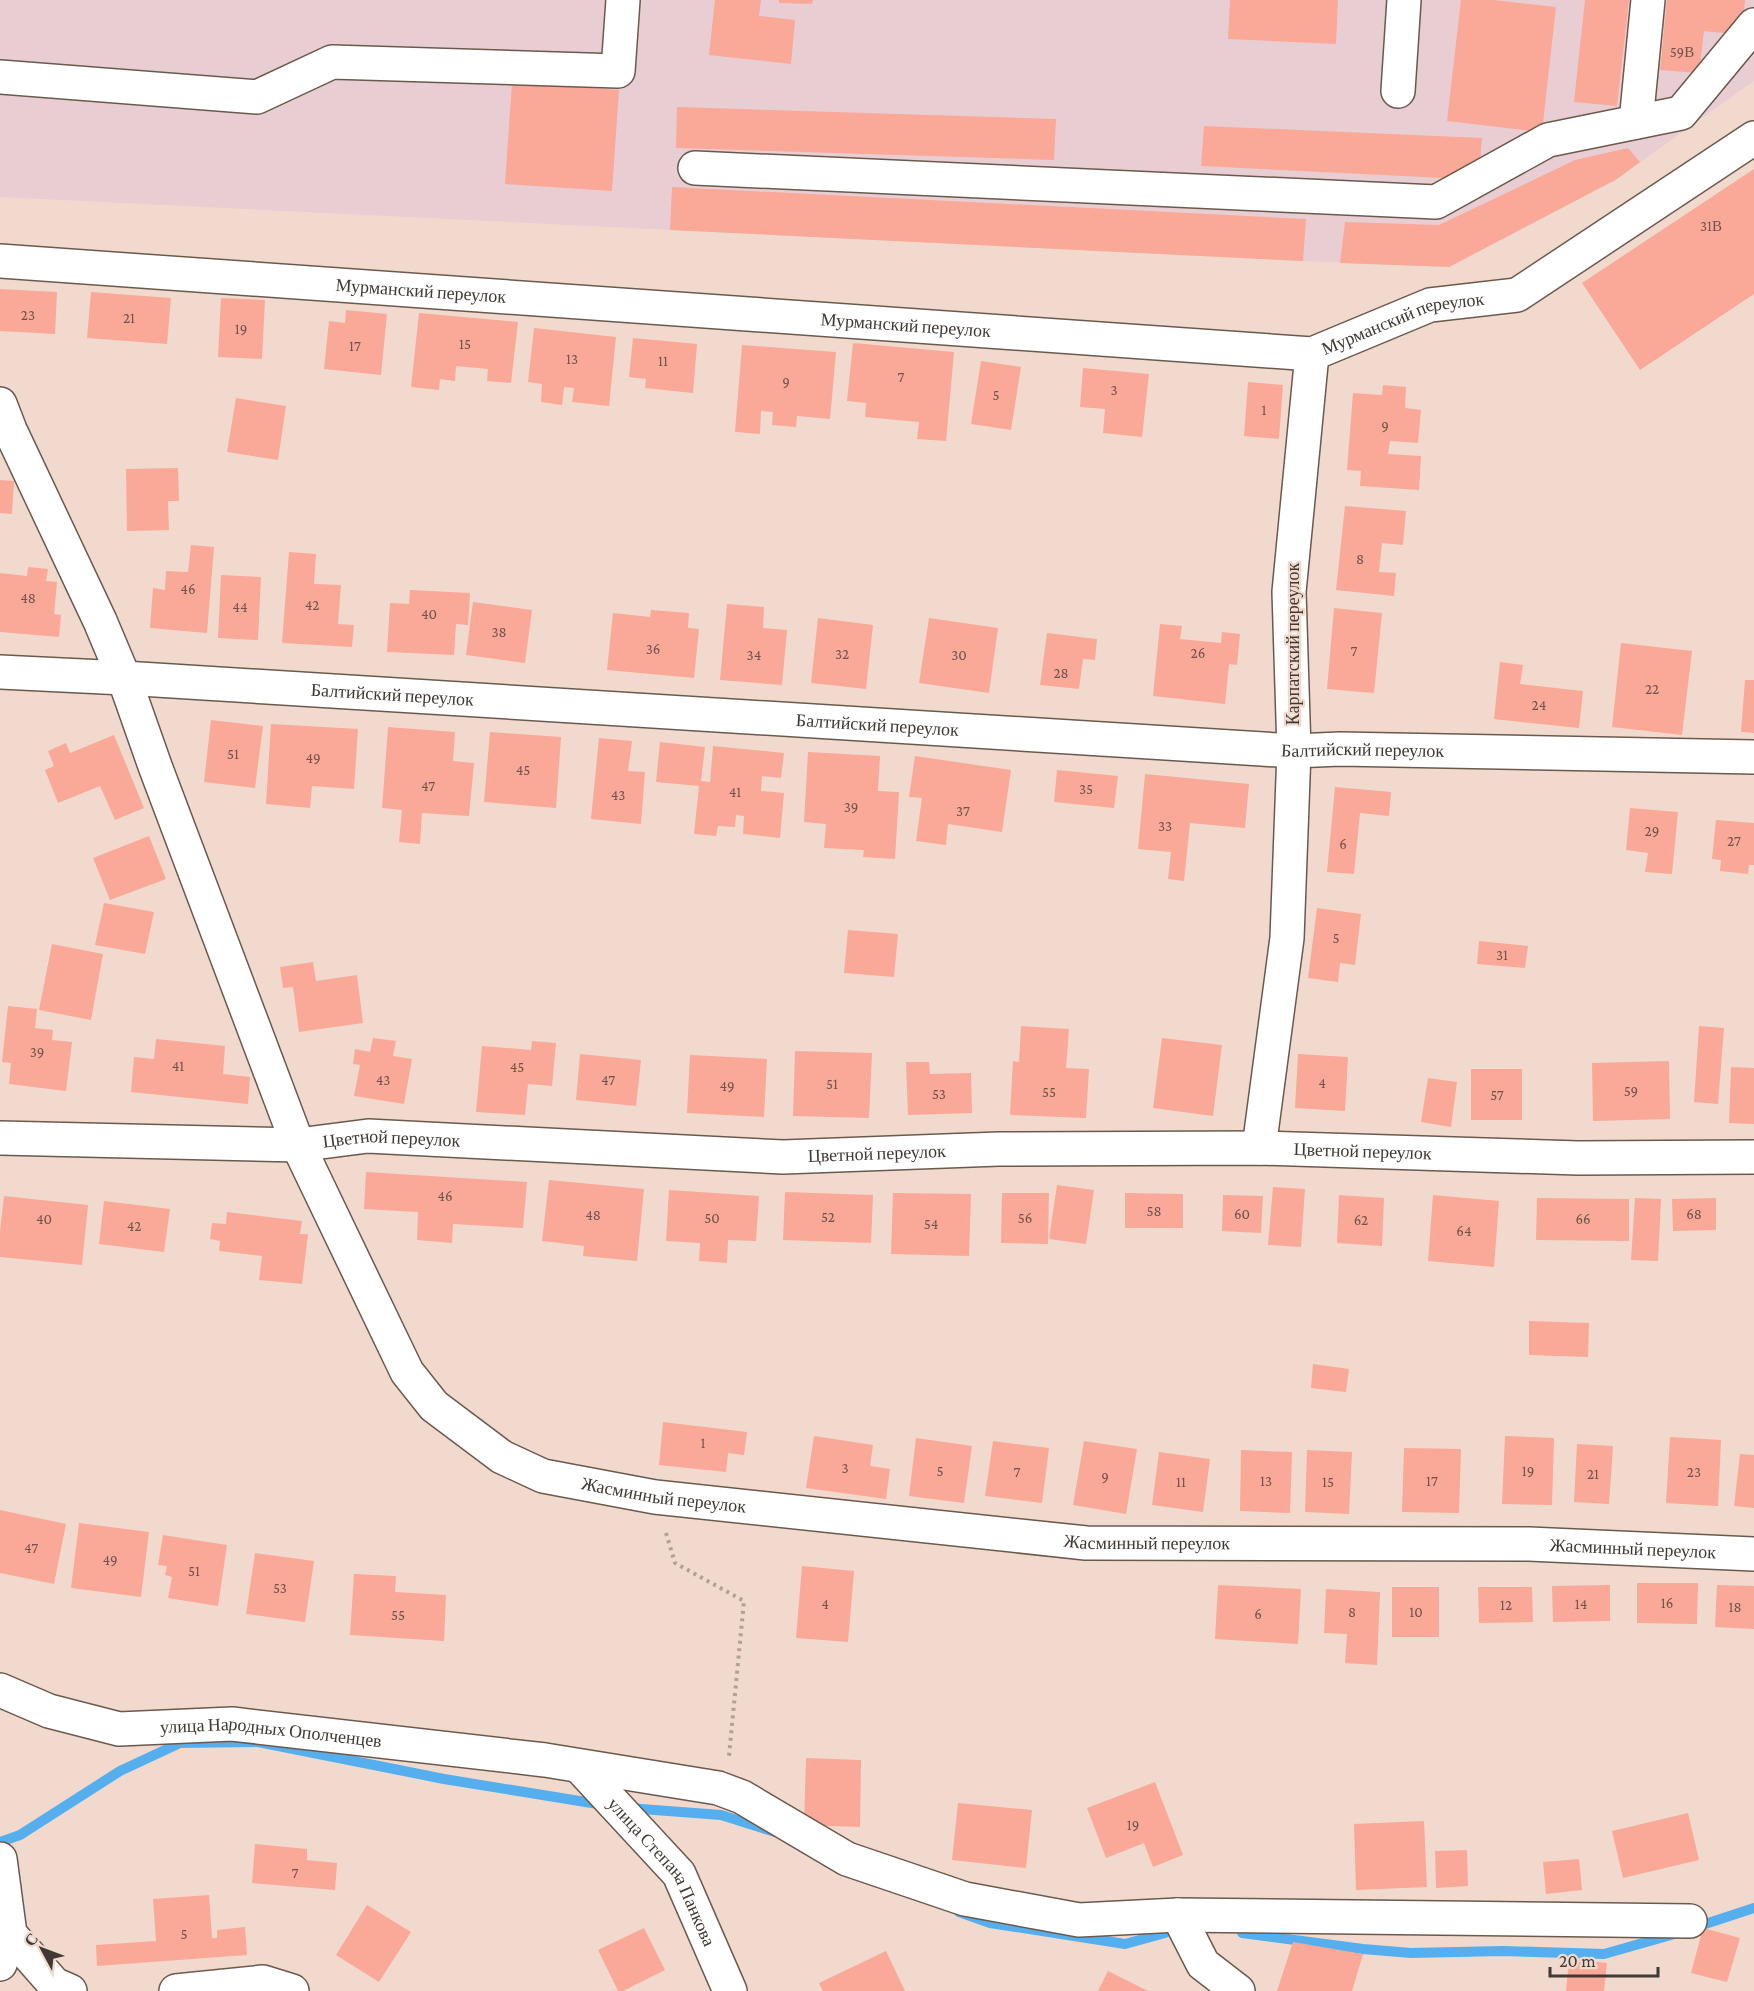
<svg xmlns="http://www.w3.org/2000/svg" width="1754" height="1991" font-family="'Crimson Pro',serif">
<style>
.industrial{fill:#e8ced2}
.lines{fill:none;stroke-linecap:round;stroke-linejoin:round}
.stream{stroke:#55afee;stroke-width:10}
.building{fill:#faa897}
.minor-casing{stroke:#6c594d;stroke-width:36}
.path{stroke:#b1a095;stroke-width:4;stroke-dasharray:3 4.5;stroke-linecap:butt}
.minor{stroke:#fff;stroke-width:33}
.labels{text-anchor:middle;dominant-baseline:central;stroke-width:4.5;stroke-linejoin:round;paint-order:stroke}
.number-label{font-size:15px;fill:#6e544b}
.street-label{font-size:18px;fill:#403832;stroke:#f1dacd}
</style>
<rect width="100%" height="100%" fill="#f1dacd"/>
<!-- industrial -->
<path class="industrial" d="M0,0H1754V81L1617,179L1449,267L1303,261L0,197Z"/>
<g class="lines">
<!-- stream -->
<path class="stream" d="M628,1808L721,1815L775,1832
M0,1842L20,1835L120,1771L180,1743L258,1742L444,1779L604,1805
M959,1912L990,1923L1125,1944L1165,1933
M1693,1928L1754,1908
M1242,1933L1363,1949L1411,1953L1503,1951L1604,1954L1678,1933"/>
</g>
<!-- building -->
<path class="building" d="M715,0H761L759,16L795,20L791,64L709,55Z
M779,0H813L812,4L779,3Z
M1230,0H1338L1336,44L1228,39Z
M1461,0H1493L1556,7L1542,132L1447,121Z
M1585,0H1629L1617,106L1574,102Z
M1667,0H1745L1742,35L1704,31L1699,73L1660,70Z
M512,83L619,90L612,191L505,184Z
M677,107L1056,119L1054,160L676,148Z
M1204,126L1482,138L1480,161L1443,178L1201,166Z
M1628,148L1640,162L1617,179L1449,267L1340,263L1345,222L1439,225L1575,160Z
M1754,169V294L1640,370L1582,283Z
M672,187L1306,219L1303,261L670,230Z
M0,289L57,292L55,334L0,331Z
M91,292L171,298L167,344L87,338Z
M221,298L265,300L262,359L218,357Z
M346,310L387,314L381,375L324,369L329,321L345,323Z
M419,313L518,322L511,383L487,381L488,369L456,366L455,381L440,379L439,390L411,387Z
M534,328L616,337L609,406L572,402L574,388L564,387L562,405L541,402L542,384L528,382Z
M633,338L697,344L693,393L645,388L646,379L629,377Z
M853,343L954,352L946,441L917,439L919,422L865,417L866,403L847,401Z
M742,345L836,352L830,419L797,416L796,427L772,425L773,412L761,411L760,434L735,432Z
M981,361L1021,367L1011,430L971,424Z
M1083,368L1149,374L1142,437L1103,433L1105,409L1080,407Z
M1248,382L1283,385L1279,439L1244,436Z
M1383,385L1406,387L1405,408L1421,410L1418,443L1390,441L1388,454L1421,456L1419,490L1360,486L1361,471L1347,470L1353,393L1382,395Z
M236,398L286,406L278,460L227,452Z
M178,468L179,501H168L169,530L127,531L126,469Z
M0,480L14,481L12,514L0,513Z
M1345,506L1406,511L1403,545L1382,543L1379,572L1396,573L1394,596L1336,590Z
M191,545L214,547L207,633L150,628L153,588L165,590L166,571L188,572Z
M289,552L316,554L314,584L341,585L338,624L354,625L352,647L282,643Z
M28,567L48,569L46,581L57,582L54,614L61,615L59,637L0,632V573L27,576Z
M221,575L261,577L258,640L218,638Z
M410,590L470,593L468,625L456,624L454,655L387,652L390,603L409,604Z
M473,602L532,610L525,663L466,655Z
M727,604L764,607L763,628L787,630L782,685L720,680Z
M1334,608L1382,613L1374,693L1327,689Z
M651,610L689,613L688,628L699,629L694,678L607,670L613,613L650,617Z
M818,618L873,625L866,689L811,683Z
M929,618L998,628L989,693L919,683Z
M1160,624L1182,626L1180,639L1221,643L1222,632L1240,634L1237,665L1229,664L1225,704L1153,696Z
M1047,633L1097,639L1095,660L1083,659L1079,689L1040,685Z
M1621,643L1692,651L1682,735L1612,727Z
M1500,662L1523,665L1520,684L1583,691L1579,728L1494,719Z
M1745,680H1754V733L1741,732Z
M211,720L263,726L255,788L204,782Z
M271,724L358,729L354,789L312,786L310,808L266,804Z
M388,727L455,732L453,761L474,763L469,816L422,813L420,844L399,842L402,810L382,808Z
M490,732L561,737L556,808L484,802Z
M114,735L144,808L115,820L100,786L58,803L45,770L54,766L48,751L66,743L70,753Z
M599,738L632,741L628,771L645,772L641,824L591,819Z
M660,742L705,747L701,781L710,782L713,746L784,753L781,778L762,776L761,791L784,793L780,838L743,834L744,816L736,815L735,827L718,826L716,836L694,834L699,786L656,782Z
M808,752L880,756L878,791L899,792L895,859L863,857L864,850L824,848L826,824L804,822Z
M915,756L1011,770L1002,832L948,824L946,845L916,841L922,798L909,797Z
M1057,770L1118,776L1114,808L1054,802Z
M1145,774L1249,784L1245,828L1190,823L1184,881L1168,879L1171,852L1138,849Z
M1335,787L1391,792L1389,816L1360,813L1354,874L1327,872Z
M1630,808L1678,812L1672,874L1645,872L1648,853L1626,850Z
M1716,820L1754,823V865H1749L1748,874L1720,871L1721,860L1712,859Z
M149,836L166,879L110,900L93,858Z
M104,903L154,912L145,954L95,945Z
M1317,908L1361,914L1355,965L1340,963L1338,982L1308,978Z
M848,930L898,934L894,977L844,973Z
M1479,941L1528,946L1525,968L1477,964Z
M52,944L103,954L91,1020L39,1010Z
M313,962L316,981L357,975L363,1023L299,1032L293,987L283,988L280,967Z
M8,1006L37,1009L35,1028L53,1030L52,1040L72,1042L66,1091L9,1084L11,1063L2,1062Z
M1021,1026L1069,1029L1066,1068L1089,1069L1086,1118L1010,1115L1013,1061L1019,1062Z
M1699,1026L1724,1028L1718,1104L1694,1102Z
M373,1038L396,1041L393,1056L412,1059L404,1104L354,1096L360,1065L353,1064L355,1049L370,1052Z
M1162,1038L1222,1045L1213,1116L1153,1108Z
M156,1039L225,1046L223,1074L250,1077L248,1104L131,1092L134,1057L154,1059Z
M532,1041L556,1043L552,1086L528,1084L525,1115L476,1112L482,1046L531,1050Z
M795,1051L872,1053L869,1118L793,1116Z
M580,1054L641,1060L636,1106L576,1100Z
M1298,1054L1348,1057L1345,1111L1295,1108Z
M690,1055L767,1059L764,1117L687,1113Z
M1669,1061L1670,1119L1593,1121L1592,1063Z
M906,1062H929L930,1074L971,1073L972,1113L908,1115Z
M1731,1067L1754,1068V1124L1729,1123Z
M1471,1069H1522V1120H1471Z
M1428,1078L1457,1082L1451,1127L1421,1122Z
M366,1172L527,1182L523,1228L453,1224L452,1243L417,1240L418,1212L364,1209Z
M549,1180L644,1189L637,1261L583,1256L584,1246L542,1241Z
M1057,1185L1094,1190L1086,1244L1049,1239Z
M1273,1187L1305,1189L1301,1247L1268,1245Z
M669,1190L759,1196L756,1241L728,1240L727,1263L699,1261L700,1243L666,1241Z
M785,1192L873,1195L871,1243L783,1240Z
M893,1193L971,1194L969,1256L891,1254Z
M1002,1193H1049L1048,1244L1001,1243Z
M1125,1193L1183,1194V1228H1125Z
M1223,1195L1263,1196L1261,1233L1222,1231Z
M1339,1195L1384,1198L1382,1246L1337,1243Z
M1433,1195L1499,1201L1494,1267L1428,1261Z
M4,1196L88,1205L82,1265L0,1257V1232Z
M1537,1198L1629,1199V1241L1536,1240Z
M1635,1198L1661,1199L1658,1261L1631,1260Z
M1716,1198V1230L1673,1231L1672,1199Z
M104,1201L170,1209L164,1252L99,1244Z
M227,1212L302,1221L300,1234H308L302,1284L259,1280L262,1256L219,1251L220,1241L210,1239L212,1223L226,1224Z
M1529,1321L1589,1323L1588,1357L1529,1355Z
M1313,1364L1349,1369L1346,1392L1311,1388Z
M663,1422L747,1432L744,1455L728,1453L726,1472L659,1465Z
M814,1436L873,1445L870,1466L890,1469L886,1499L806,1488Z
M1505,1436L1554,1438L1552,1505L1502,1504Z
M1670,1437L1721,1440L1718,1506L1666,1503Z
M916,1438L972,1446L964,1503L909,1496Z
M993,1441L1049,1448L1042,1503L985,1496Z
M1084,1441L1137,1449L1126,1514L1073,1505Z
M1577,1444L1613,1446L1609,1504L1574,1502Z
M1404,1448L1461,1449L1459,1513L1402,1512Z
M1241,1450L1292,1452L1290,1513L1240,1511Z
M1307,1450L1352,1452L1349,1514L1305,1512Z
M1159,1452L1210,1459L1203,1512L1152,1505Z
M1740,1454L1754,1455V1508L1734,1506Z
M0,1510L66,1524L54,1584L0,1573Z
M79,1523L149,1532L141,1597L71,1588Z
M163,1535L227,1545L218,1606L168,1598L172,1577L165,1575L167,1566L158,1565Z
M255,1553L314,1561L305,1622L246,1614Z
M802,1566L854,1571L848,1642L796,1638Z
M354,1574L396,1576L395,1592L446,1595L444,1641L350,1635Z
M1637,1583H1698L1697,1624L1637,1623Z
M1218,1585L1301,1589L1298,1644L1215,1639Z
M1610,1585V1621L1553,1622L1552,1586Z
M1717,1585L1754,1586V1629L1715,1627Z
M1392,1587H1439V1637H1392Z
M1478,1587H1532L1533,1622L1479,1623Z
M1326,1589L1380,1592L1377,1665L1345,1663L1347,1634L1324,1633Z
M806,1758L861,1760L860,1827L804,1825Z
M1155,1782L1183,1855L1153,1867L1144,1843L1106,1858L1087,1808Z
M958,1803L1032,1810L1026,1868L952,1860Z
M1688,1813L1699,1860L1623,1878L1612,1831Z
M1424,1821L1427,1887L1356,1890L1354,1824Z
M255,1844L307,1849V1860L337,1863L335,1890L252,1883Z
M1467,1850L1468,1886L1436,1888L1435,1851Z
M1579,1859L1582,1890L1546,1894L1543,1862Z
M209,1895L212,1938H217V1930L245,1927L247,1955L97,1966L96,1945L156,1941L153,1899Z
M367,1905L411,1932L379,1982L336,1955Z
M644,1928L665,1970L623,1991H618L598,1950Z
M1703,1928L1740,1938L1727,1982L1691,1973Z
M1293,1942L1363,1954L1352,1991H1277Z
M886,1951L905,1991H823L819,1983Z
M1569,1959L1607,1963L1604,1991H1566Z
M1108,1971L1148,1991H1098Z"/>
<g class="lines">
<!-- minor casing -->
<g class="minor-casing">
<g id="minor">
<path d="M0,77L257,97L332,62L618,71L623,0"/>
<path d="M1398,91L1404,0"/>
<path d="M1636,122L1648,0"/>
<path d="M695,168L1436,202L1548,140L1681,113L1754,25"/>
<path id="s1" d="M0,261L1312,354L1430,305L1517,295L1754,138"/>
<path id="s2" d="M0,404L10,430L100,621L124,678L155,766L298,1145L407,1372L434,1406L502,1457L543,1476L655,1497L1086,1543L1529,1544L1754,1554"/>
<path id="s3" d="M0,672L124,678L1294,751L1340,749L1754,757"/>
<path id="s4" d="M0,1138L298,1145L368,1136L783,1157L999,1149L1259,1148L1578,1158L1754,1157"/>
<path d="M1259,1148L1287,938L1294,751L1289,592L1312,354"/>
<path id="s5" d="M0,1690L49,1711L119,1729L232,1724L545,1760L718,1788L742,1797L847,1859L965,1899L1079,1920L1178,1915L1690,1921"/>
<path id="s6" d="M579,1766L679,1874L730,1991"/>
<path d="M0,1859L10,1934L54,1984L70,1991"/>
<path d="M1178,1915L1203,1964L1238,1991"/>
<path d="M0,1964L10,1934"/>
<path d="M176,1991L263,1982L292,1991"/>
</g>
</g>
<!-- path -->
<path class="path" d="M666,1533L675,1563L744,1601L729,1756"/>
<!-- minor -->
<use href="#minor" class="minor"/>
</g>
<g class="labels">
<!-- number labels -->
<g class="number-label">
<text x="1682" y="52">59В</text>
<text x="1711" y="226">31В</text>
<text x="28" y="315">23</text>
<text x="129" y="318">21</text>
<text x="241" y="329">19</text>
<text x="465" y="344">15</text>
<text x="355" y="346">17</text>
<text x="572" y="359">13</text>
<text x="663" y="361">11</text>
<text x="901" y="377">7</text>
<text x="786" y="382">9</text>
<text x="1114" y="390">3</text>
<text x="996" y="395">5</text>
<text x="1264" y="410">1</text>
<text x="1385" y="426">9</text>
<text x="1360" y="559">8</text>
<text x="188" y="589">46</text>
<text x="28" y="598">48</text>
<text x="312" y="605">42</text>
<text x="240" y="607">44</text>
<text x="429" y="614">40</text>
<text x="499" y="632">38</text>
<text x="653" y="649">36</text>
<text x="1354" y="651">7</text>
<text x="1198" y="653">26</text>
<text x="842" y="654">32</text>
<text x="754" y="655">34</text>
<text x="959" y="655">30</text>
<text x="1061" y="673">28</text>
<text x="1652" y="689">22</text>
<text x="1539" y="705">24</text>
<text x="233" y="754">51</text>
<text x="313" y="758">49</text>
<text x="523" y="770">45</text>
<text x="428" y="786">47</text>
<text x="1086" y="789">35</text>
<text x="735" y="792">41</text>
<text x="618" y="795">43</text>
<text x="851" y="807">39</text>
<text x="963" y="811">37</text>
<text x="1165" y="826">33</text>
<text x="1652" y="831">29</text>
<text x="1734" y="841">27</text>
<text x="1343" y="844">6</text>
<text x="1336" y="938">5</text>
<text x="1502" y="955">31</text>
<text x="37" y="1052">39</text>
<text x="178" y="1066">41</text>
<text x="517" y="1067">45</text>
<text x="383" y="1080">43</text>
<text x="608" y="1080">47</text>
<text x="1322" y="1083">4</text>
<text x="832" y="1084">51</text>
<text x="727" y="1086">49</text>
<text x="1631" y="1091">59</text>
<text x="1049" y="1092">55</text>
<text x="939" y="1094">53</text>
<text x="1497" y="1095">57</text>
<text x="445" y="1196">46</text>
<text x="1154" y="1211">58</text>
<text x="1242" y="1214">60</text>
<text x="1694" y="1214">68</text>
<text x="593" y="1215">48</text>
<text x="828" y="1217">52</text>
<text x="712" y="1218">50</text>
<text x="1025" y="1218">56</text>
<text x="44" y="1219">40</text>
<text x="1583" y="1219">66</text>
<text x="1361" y="1220">62</text>
<text x="931" y="1224">54</text>
<text x="134" y="1226">42</text>
<text x="1464" y="1231">64</text>
<text x="703" y="1443">1</text>
<text x="845" y="1468">3</text>
<text x="940" y="1471">5</text>
<text x="1528" y="1471">19</text>
<text x="1017" y="1472">7</text>
<text x="1694" y="1472">23</text>
<text x="1593" y="1474">21</text>
<text x="1105" y="1477">9</text>
<text x="1266" y="1481">13</text>
<text x="1432" y="1481">17</text>
<text x="1181" y="1482">11</text>
<text x="1328" y="1482">15</text>
<text x="31" y="1548">47</text>
<text x="110" y="1560">49</text>
<text x="194" y="1571">51</text>
<text x="280" y="1588">53</text>
<text x="1667" y="1603">16</text>
<text x="825" y="1604">4</text>
<text x="1581" y="1604">14</text>
<text x="1506" y="1605">12</text>
<text x="1735" y="1607">18</text>
<text x="1352" y="1612">8</text>
<text x="1416" y="1612">10</text>
<text x="1258" y="1614">6</text>
<text x="398" y="1615">55</text>
<text x="1133" y="1825">19</text>
<text x="295" y="1873">7</text>
<text x="184" y="1934">5</text>
</g>
<!-- street labels -->
<g class="street-label">
<text stroke="none"><textPath href="#s1" startOffset="422">Мурманский переулок</textPath></text>
<text stroke="none"><textPath href="#s1" startOffset="908">Мурманский переулок</textPath></text>
<text stroke="none"><textPath href="#s1" startOffset="1412">Мурманский переулок</textPath></text>
<text transform="translate(1293 644) rotate(-90)">Карпатский переулок</text>
<text stroke="none"><textPath href="#s3" startOffset="393">Балтийский переулок</textPath></text>
<text stroke="none"><textPath href="#s3" startOffset="879">Балтийский переулок</textPath></text>
<text stroke="none"><textPath href="#s3" startOffset="1365">Балтийский переулок</textPath></text>
<text stroke="none"><textPath href="#s4" startOffset="392">Цветной переулок</textPath></text>
<text stroke="none"><textPath href="#s4" startOffset="1364">Цветной переулок</textPath></text>
<text stroke="none"><textPath href="#s4" startOffset="878">Цветной переулок</textPath></text>
<text stroke="none"><textPath href="#s2" startOffset="1347">Жасминный переулок</textPath></text>
<text stroke="none"><textPath href="#s2" startOffset="1833">Жасминный переулок</textPath></text>
<text stroke="none"><textPath href="#s2" startOffset="2319">Жасминный переулок</textPath></text>
<text stroke="none"><textPath href="#s5" startOffset="278">улица Народных Ополченцев</textPath></text>
<text stroke="none"><textPath href="#s6" startOffset="136">улица Степана Панкова</textPath></text>
</g>
</g>
<!-- north arrow -->
<g transform="translate(42 1949) rotate(311)" stroke="#f1dacd" stroke-width="4.5" paint-order="stroke">
<path d="M0-4.5L10 22L0 15L-10 22Z" fill="#403832"/>
<text y="-9" font-size="16" font-weight="bold" text-anchor="middle" fill="#403832">С</text>
</g>
<!-- scale -->
<path d="M1550 1967v9h108v-9" fill="none" stroke="#403832" stroke-width="3"/>
<text x="1559" y="1967" font-size="18" fill="#403832" stroke="#f1dacd" stroke-width="4.5" paint-order="stroke">20 m</text>
</svg>
